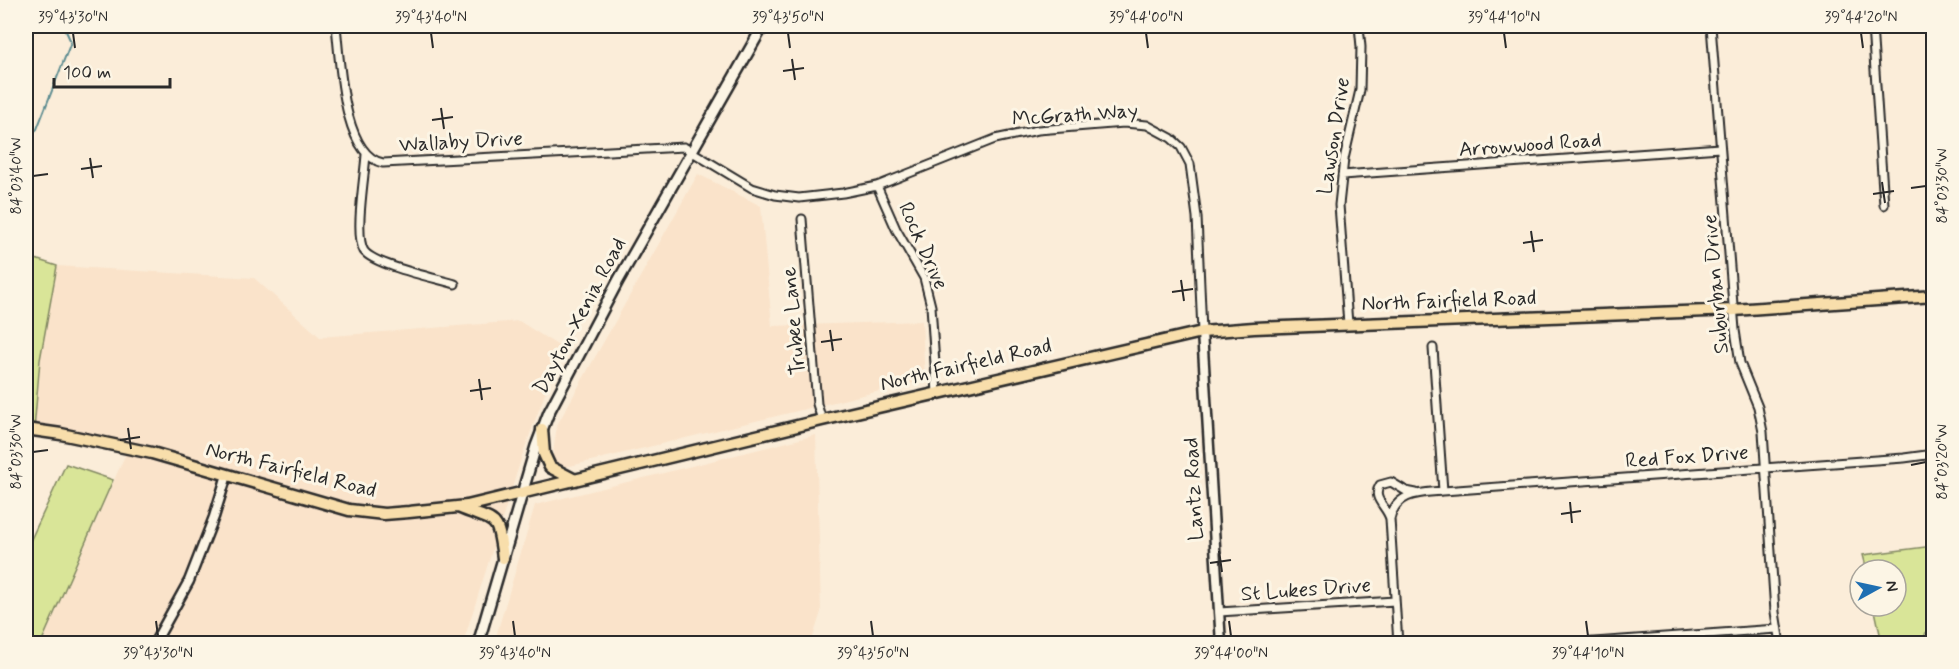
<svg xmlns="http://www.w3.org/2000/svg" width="1959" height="669" font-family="Mynerve,sans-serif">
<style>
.built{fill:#fae3ca}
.green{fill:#d9e598;stroke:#828862;stroke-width:1.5}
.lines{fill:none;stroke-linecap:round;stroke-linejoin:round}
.stream{stroke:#5a8a8f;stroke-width:2}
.minor-casing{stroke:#2b2b2b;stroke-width:11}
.tertiary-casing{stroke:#2b2b2b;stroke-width:13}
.secondary-casing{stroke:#2b2b2b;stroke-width:14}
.primary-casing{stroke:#2b2b2b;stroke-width:15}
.minor{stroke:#fcf5e5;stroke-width:7}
.tertiary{stroke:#fcf5e5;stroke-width:8}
.secondary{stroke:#fcf5e5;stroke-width:9}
.primary{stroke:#f8deab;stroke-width:10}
.ticks{fill:none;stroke:#2b2b2b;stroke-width:2}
.labels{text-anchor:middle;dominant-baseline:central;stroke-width:6;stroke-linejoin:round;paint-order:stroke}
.street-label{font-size:21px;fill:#2b2b2b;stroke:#fcf5e5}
.neatline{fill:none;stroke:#2b2b2b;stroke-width:2}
.ticks-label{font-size:15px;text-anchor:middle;fill:#2b2b2b}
</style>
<rect width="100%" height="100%" fill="#fbedd9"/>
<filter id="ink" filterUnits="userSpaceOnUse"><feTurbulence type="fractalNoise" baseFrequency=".0167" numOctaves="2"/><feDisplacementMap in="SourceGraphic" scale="12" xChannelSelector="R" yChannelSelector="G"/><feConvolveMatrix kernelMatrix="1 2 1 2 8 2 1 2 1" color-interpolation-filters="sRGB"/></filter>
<g filter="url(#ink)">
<!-- built -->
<path class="built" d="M698,174L761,206L772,326L922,321L925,380L566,467L552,461L557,425Z
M57,266L254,278L320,337L519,321L562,348L524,450L463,643H41L128,449L34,430L40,360Z
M816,435L821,612L811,643H494L535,505Z"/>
<!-- green -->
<path class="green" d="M26,256L57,266L40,360L34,430L26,429Z
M66,464L113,480L41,643H26V550Z
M1933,546V614L1922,643H1882L1874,606H1896V570H1867L1863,555Z"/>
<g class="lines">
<!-- stream -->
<path class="stream" d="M26,139L37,129L71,42L66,31L56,26"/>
<!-- minor casing -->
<g class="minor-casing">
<path id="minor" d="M336,26C340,59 342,155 383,163L684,147L752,188L775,195L799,198L843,193L877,186L995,139L1038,130L1124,123L1147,125L1171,138L1181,147L1190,164L1197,217L1202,332
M1711,26L1735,330L1740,363L1758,407L1763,432L1775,612L1780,644
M1872,26L1884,205
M366,154C365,175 354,235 364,251C374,265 435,278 455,284
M1342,175L1720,148
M877,186L896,229L924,278L931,306L937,393
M802,219L817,404L822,420
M1348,324L1339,205L1344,159L1360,90L1361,47L1359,26
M1433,348L1443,491
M1390,519C1387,506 1371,499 1380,485L1391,482L1406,491L1416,493
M1219,612L1395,601
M1398,644L1390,519C1396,492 1420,493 1443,491L1904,458L1934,454
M1566,644L1777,629"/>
</g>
<!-- tertiary casing -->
<g class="tertiary-casing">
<path id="tertiary" d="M1202,332L1221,644
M154,644L189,581L214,517L227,475"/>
</g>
<!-- secondary casing -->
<g class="secondary-casing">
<path id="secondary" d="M478,644L536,446L549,412L618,281L763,26"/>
</g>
<!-- primary casing -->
<g class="primary-casing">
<path id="primary" d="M26,429L61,434L152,453L349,510L384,514L409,512L467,506L822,420L1202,332L1254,328L1734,310L1934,296
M542,429L544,454L550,467L575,480
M458,507C498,524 497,513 503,558"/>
</g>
<!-- minor -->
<use href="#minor" class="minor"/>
<!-- tertiary -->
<use href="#tertiary" class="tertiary"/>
<!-- secondary -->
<use href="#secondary" class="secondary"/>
<!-- primary -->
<use href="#primary" class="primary"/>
</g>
</g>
<!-- ticks -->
<path class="ticks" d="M73,33L75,48M431,33L433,48M788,33L790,48M1146,33L1148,48M1504,33L1506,48M1861,33L1863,48M792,59L795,80M783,71L804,68M441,108L444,129M432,120L453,117M90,158L93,178M81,169L102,166M33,176L48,174M1882,182L1885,203M1911,188L1926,186M1873,194L1894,191M1531,231L1534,252M1523,243L1543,240M1181,280L1184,301M1172,292L1193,289M830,330L833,351M821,342L842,339M479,379L482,400M470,391L491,388M128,428L131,449M120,440L140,437M33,452L48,450M1911,465L1926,462M1570,502L1572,523M1561,514L1581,511M1219,551L1222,572M1210,563L1231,560M156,621L158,636M513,621L515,636M871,621L873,636M1229,621L1231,636M1586,621L1588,636"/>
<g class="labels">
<!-- street labels -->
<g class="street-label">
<text transform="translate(1075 115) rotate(-4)">McGrath Way</text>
<text transform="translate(1334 136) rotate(-81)">Lawson Drive</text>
<text transform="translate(461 142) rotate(-3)">Wallaby Drive</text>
<text transform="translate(1530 145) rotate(-4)">Arrowwood Road</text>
<text transform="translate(923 246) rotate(66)">Rock Drive</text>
<text transform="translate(1716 284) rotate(-95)">Suburban Drive</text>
<text transform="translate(1449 301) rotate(-2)">North Fairfield Road</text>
<text transform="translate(580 316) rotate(-62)">Dayton-Xenia Road</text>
<text transform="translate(794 321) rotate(-95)">Trubee Lane</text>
<text transform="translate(966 365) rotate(-13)">North Fairfield Road</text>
<text transform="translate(1687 457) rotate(-4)">Red Fox Drive</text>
<text transform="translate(291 470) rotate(14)">North Fairfield Road</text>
<text transform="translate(1194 489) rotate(-93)">Lantz Road</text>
<text transform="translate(1306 590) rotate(-4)">St Lukes Drive</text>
</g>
</g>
<!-- margin -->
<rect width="1959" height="669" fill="none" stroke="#fcf5e5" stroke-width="66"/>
<!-- north arrow -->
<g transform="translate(1878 588) rotate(82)"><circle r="28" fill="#fcf5e5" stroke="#a8a49b" stroke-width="1.5"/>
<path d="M0-4.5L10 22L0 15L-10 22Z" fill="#1f6fb2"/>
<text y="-9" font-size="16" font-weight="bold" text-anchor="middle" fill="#2b2b2b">N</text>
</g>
<!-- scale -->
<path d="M54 78v9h116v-9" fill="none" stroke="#2b2b2b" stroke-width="3"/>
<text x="63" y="78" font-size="18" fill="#2b2b2b" stroke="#fcf5e5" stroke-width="4.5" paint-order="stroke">100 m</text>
<rect x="33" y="33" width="1893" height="603" class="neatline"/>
<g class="ticks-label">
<text x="73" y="22">39°43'30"N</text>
<text x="431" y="22">39°43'40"N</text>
<text x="788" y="22">39°43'50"N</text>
<text x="1146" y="22">39°44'00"N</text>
<text x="1504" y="22">39°44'10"N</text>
<text x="1861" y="22">39°44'20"N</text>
<text transform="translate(16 176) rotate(-90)" y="5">84°03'40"W</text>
<text transform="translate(1942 186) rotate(-90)" y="5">84°03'30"W</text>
<text transform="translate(16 452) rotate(-90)" y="5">84°03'30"W</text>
<text transform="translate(1942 462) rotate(-90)" y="5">84°03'20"W</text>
<text x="158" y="658">39°43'30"N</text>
<text x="515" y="658">39°43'40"N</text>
<text x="873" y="658">39°43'50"N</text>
<text x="1231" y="658">39°44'00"N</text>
<text x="1588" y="658">39°44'10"N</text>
</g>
</svg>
